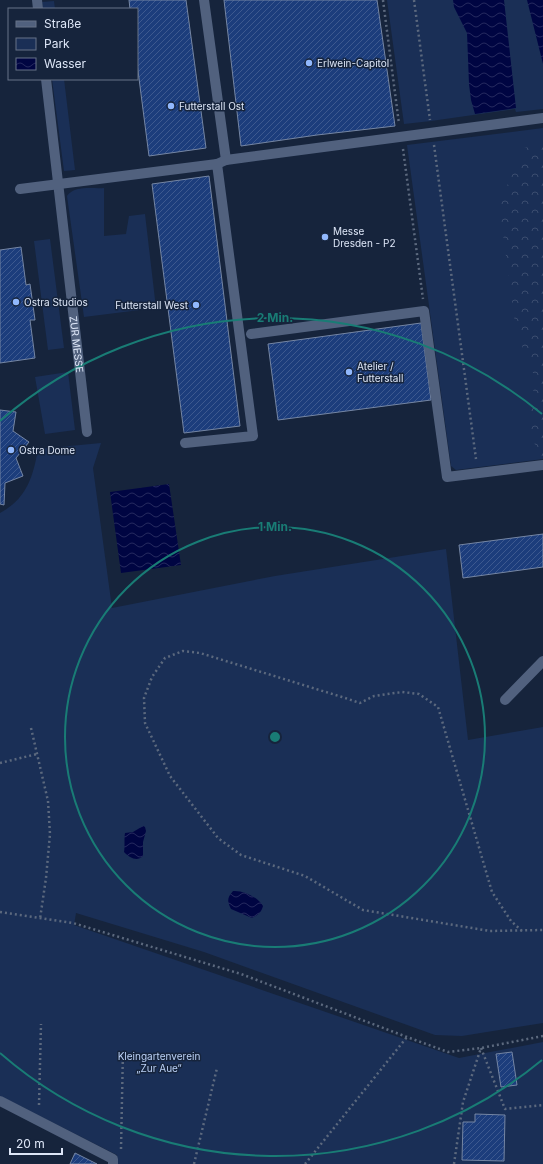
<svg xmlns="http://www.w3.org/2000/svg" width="543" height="1164" font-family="Inter,sans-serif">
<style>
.green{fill:#1a2f56}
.forest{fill:url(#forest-crowns)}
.water{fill:url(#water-waves)}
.building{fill:url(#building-hatch);stroke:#7586a4}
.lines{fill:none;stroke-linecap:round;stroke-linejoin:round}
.path{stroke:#5c697e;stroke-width:2.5;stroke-dasharray:2 3;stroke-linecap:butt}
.minor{stroke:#51617e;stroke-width:10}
.ring{fill:none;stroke:#197c75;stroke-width:2}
.poi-dot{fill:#91b8fd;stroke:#16243c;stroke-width:1.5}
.labels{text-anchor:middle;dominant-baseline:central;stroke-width:3;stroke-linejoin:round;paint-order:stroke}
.poi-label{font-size:10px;fill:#dde6f7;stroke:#16243c;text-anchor:start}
.street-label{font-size:10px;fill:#dde6f7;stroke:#16243c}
.park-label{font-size:10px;fill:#bbd1f6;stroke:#16243c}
.centre{fill:#197c75;stroke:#16243c;stroke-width:2}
.ring-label{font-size:12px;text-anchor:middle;font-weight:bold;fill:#197c75;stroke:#16243c;stroke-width:3;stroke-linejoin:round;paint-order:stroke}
</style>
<defs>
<pattern id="forest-crowns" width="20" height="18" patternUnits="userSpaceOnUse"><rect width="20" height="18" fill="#1a2f56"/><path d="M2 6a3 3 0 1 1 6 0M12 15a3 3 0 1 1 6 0" fill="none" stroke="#3b4d6f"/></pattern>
<pattern id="water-waves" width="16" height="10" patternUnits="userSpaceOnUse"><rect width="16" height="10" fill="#000542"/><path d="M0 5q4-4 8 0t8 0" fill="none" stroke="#25295e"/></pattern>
<pattern id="building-hatch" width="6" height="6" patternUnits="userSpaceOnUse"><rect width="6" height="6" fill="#1c3d7c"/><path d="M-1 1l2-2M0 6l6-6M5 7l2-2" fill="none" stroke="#3d598f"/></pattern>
</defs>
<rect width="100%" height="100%" fill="#16243c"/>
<!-- green -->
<path class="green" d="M387,0H543V109L516,112L515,109L431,121L404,124Z
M54,1L55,9H43L42,2Z
M52,79H64L75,170L64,171Z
M543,128V459L456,470L451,466L407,145Z
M104,188V236L126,234L129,216L145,214L156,308L84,317L67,196C75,185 92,189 104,188Z
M50,239L64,348L48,350L34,241Z
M68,372L75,430L45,434L35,377Z
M101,443L93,468L112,608L275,576L446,549L468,740L543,727V1023L462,1036L435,1035L204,952L76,913L74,925L459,1058L543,1042V1164H118L117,1155L0,1096V513C26,499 33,478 38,449Z"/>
<!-- forest -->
<path class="forest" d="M543,144V459L528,432L535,378L516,331L499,204L524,148Z"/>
<!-- water -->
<path class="water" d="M453,0H504L516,108L475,114L471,100L469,84L467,33L454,7Z
M527,0H543V64Z
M169,484L181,565L121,573L110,492Z
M143,826L145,827L146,831L143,842V856C137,862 130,858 124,852C125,847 124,837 125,833L133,832Z
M233,891C243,890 258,897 263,906C261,913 258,915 252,918L231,909C227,901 227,898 233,891Z"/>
<!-- building -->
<path class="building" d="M129,0H186L206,148L149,156L137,63V9H130Z
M224,0H377L395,126L317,135L241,146Z
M209,176L240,426L184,433L152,184Z
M21,247L26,285L30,284L35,320H30L35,358L0,363V250Z
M421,323L431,400L278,420L268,344Z
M0,410L16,412L13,431L29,442L16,458L23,476L5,483L4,505L0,504Z
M543,534V567L463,578L459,545Z
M512,1052L517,1085L501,1087L496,1054Z
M475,1114L505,1115L504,1161L462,1160L463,1122H475Z
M75,1153L97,1164H70Z"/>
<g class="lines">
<!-- path -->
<path class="path" d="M383,0L399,124
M414,0L430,120
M434,145L476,459
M403,149L423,299
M31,728L48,801L50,834L46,878L40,919
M0,763L37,754
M0,912L73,923L241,974L407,1037L448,1052L481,1048L543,1036
M522,931L511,921L492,892L438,707L419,694L402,692L374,696L360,703L342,697L200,653L183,651L165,658L152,677L144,698L145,723L170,776L218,838L241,855L305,876L363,910L490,931L543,930
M481,1048L505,1109L543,1105
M39,1105L41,1024
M121,1149L123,1049
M194,1164L217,1068
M305,1164L407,1037
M454,1164L463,1102L481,1048"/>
<!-- minor -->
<g class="minor">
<path d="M37,0L38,9"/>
<path d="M204,0L226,160"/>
<path id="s1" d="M46,79L87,432"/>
<path d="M217,164L226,160L543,118"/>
<path d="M20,189L217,164L253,436L185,443"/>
<path d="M251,334L424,311L447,477L543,465"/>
<path d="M505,700L543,661"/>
<path d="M0,1101L113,1159V1164"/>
</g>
</g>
<!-- distance rings -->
<g class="ring">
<circle cx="275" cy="737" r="210"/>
<path d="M542 1060A419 419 0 0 1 0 1053M0 421A419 419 0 0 1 542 414"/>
</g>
<!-- markers -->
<g class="poi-dot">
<circle cx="309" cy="63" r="4"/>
<circle cx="171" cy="106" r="4"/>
<circle cx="325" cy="237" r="4"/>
<circle cx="16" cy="302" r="4"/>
<circle cx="196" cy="305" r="4"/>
<circle cx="349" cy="372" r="4"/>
<circle cx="11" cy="450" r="4"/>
</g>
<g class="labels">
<!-- poi labels -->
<g class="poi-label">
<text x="317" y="63">Erlwein-Capitol</text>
<text x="179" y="106">Futterstall Ost</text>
<text x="333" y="231">Messe<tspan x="333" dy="12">Dresden - P2</tspan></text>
<text x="24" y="302">Ostra Studios</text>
<text x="188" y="305" text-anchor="end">Futterstall West</text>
<text x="357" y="366">Atelier /<tspan x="357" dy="12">Futterstall</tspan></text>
<text x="19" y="450">Ostra Dome</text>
</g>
<!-- street labels -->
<g class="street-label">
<text stroke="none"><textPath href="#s1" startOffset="267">ZUR MESSE</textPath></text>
</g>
<!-- park labels -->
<g class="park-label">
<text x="159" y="1056">Kleingartenverein<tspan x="159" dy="12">„Zur Aue“</tspan></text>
</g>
</g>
<circle cx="275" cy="737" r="6" class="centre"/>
<g class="ring-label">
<text x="275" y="322">2 Min.</text>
<text x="275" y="531">1 Min.</text>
</g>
<!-- legend -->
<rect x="8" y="8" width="130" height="72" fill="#16243c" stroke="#667287"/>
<rect x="16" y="21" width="20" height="6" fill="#51617e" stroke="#667287"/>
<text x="44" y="28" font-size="12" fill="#dde6f7">Straße</text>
<rect x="16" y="38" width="20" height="12" fill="#1a2f56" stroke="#667287"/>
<text x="44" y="48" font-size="12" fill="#dde6f7">Park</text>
<rect x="16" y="58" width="20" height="12" fill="url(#water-waves)" stroke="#667287"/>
<text x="44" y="68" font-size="12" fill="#dde6f7">Wasser</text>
<!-- scale -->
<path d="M10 1148v6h52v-6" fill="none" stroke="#dde6f7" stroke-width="2"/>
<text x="16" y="1148" font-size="12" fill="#dde6f7" stroke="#16243c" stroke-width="3" paint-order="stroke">20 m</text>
</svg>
